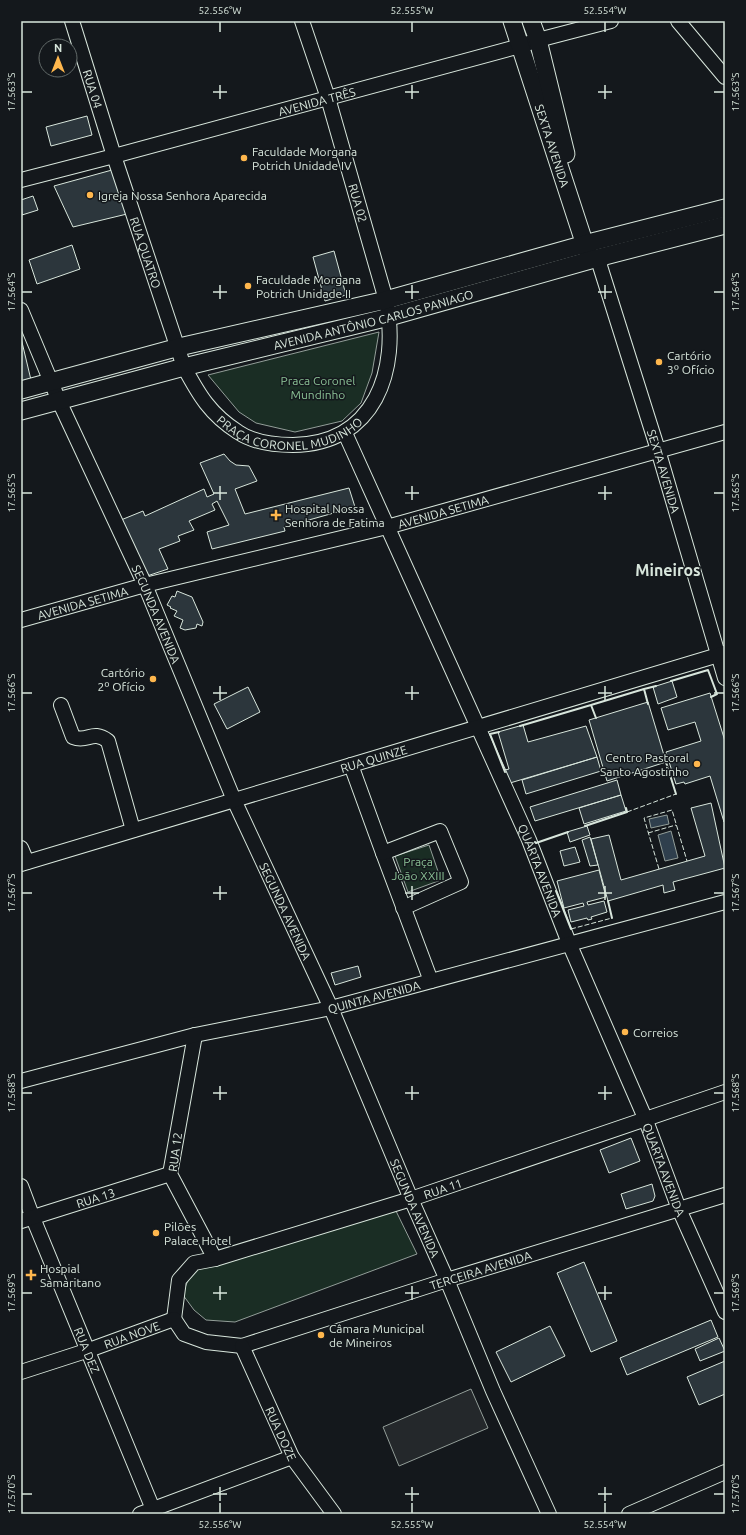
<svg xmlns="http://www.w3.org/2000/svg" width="746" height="1535" font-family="Ubuntu,sans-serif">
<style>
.green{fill:#1a2d24;stroke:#939e99}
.parking{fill:#24282b;stroke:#939e99}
.water{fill:#2f3f4d;stroke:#939e99}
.building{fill:#2c363c;stroke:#d8e6dc}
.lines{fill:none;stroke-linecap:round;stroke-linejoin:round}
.minor-casing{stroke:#d8e6dc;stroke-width:16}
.major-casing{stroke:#d8e6dc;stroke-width:19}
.minor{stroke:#14181c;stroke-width:14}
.major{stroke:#14181c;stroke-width:17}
.fence{stroke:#d8e6dc;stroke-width:1;stroke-dasharray:5 2;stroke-linecap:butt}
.wall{stroke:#d8e6dc;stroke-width:2}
.ticks{fill:none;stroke:#d8e6dc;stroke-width:1.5}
.poi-dot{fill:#ffb74d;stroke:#14181c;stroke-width:1.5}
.labels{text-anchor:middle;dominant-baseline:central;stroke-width:3;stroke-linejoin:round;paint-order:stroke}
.street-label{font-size:12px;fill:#d8e6dc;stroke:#14181c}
.poi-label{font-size:12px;fill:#d8e6dc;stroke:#14181c;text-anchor:start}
.park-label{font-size:12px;fill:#8ac095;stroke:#14181c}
.district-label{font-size:16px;font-weight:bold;fill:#d8e6dc;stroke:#14181c}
.neatline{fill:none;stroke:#d8e6dc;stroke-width:1.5}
.ticks-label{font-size:10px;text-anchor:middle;fill:#d8e6dc}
</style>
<rect width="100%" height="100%" fill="#14181c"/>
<!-- green -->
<path class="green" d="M379,332L372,373L361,403L342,421L295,432L256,423L239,412L208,375Z
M429,845L441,880L408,892L395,856Z
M396,1211L417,1254L235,1322L206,1320L194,1310L183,1295L186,1285L194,1268Z"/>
<!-- parking -->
<path class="parking" d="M471,1389L488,1428L399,1466L383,1427Z"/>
<!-- water -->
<path class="water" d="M667,815L669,824L651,828L649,819Z
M671,831L678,858L665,861L658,835Z"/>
<!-- building -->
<path class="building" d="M87,116L92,135L51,146L46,127Z
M112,170L127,214L73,227L54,186Z
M33,196L38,210L22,215L21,200Z
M72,245L80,269L37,284L29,260Z
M334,251L346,295L325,301L313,257Z
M21,338L31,380L21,383Z
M224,454L230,461L236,465L249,466L257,481L235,489L245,514L349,488L355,507L284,527L285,531L212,549L207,532L229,525L217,501L212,504L215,510L189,521L194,530L178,536L180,541L159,549L168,569L147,576L121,520L143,511L145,516L204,489L207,497L214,494L200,463Z
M177,591L192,597L203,622L202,626L197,624L196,628L185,630L180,628L183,620L174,616L177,611L170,608L171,607L167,605L172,596L175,597Z
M672,681L677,697L658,704L653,687Z
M248,687L260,712L227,729L214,704Z
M710,693L725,741L724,822L710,776L685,784L684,782L676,784L666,752L701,741L695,722L668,730L661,708Z
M648,702L666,762L607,781L589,720Z
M523,725L528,742L586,726L597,757L510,783L505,770L509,769L498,732Z
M597,757L601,771L526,794L522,780Z
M617,780L621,795L535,821L530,807Z
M621,795L626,811L584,824L579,808Z
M711,803L725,868L673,882L675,890L664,893L663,885L608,901L591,839L609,835L621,880L705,856L691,808Z
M587,826L590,835L570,842L567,832Z
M590,837L598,865L590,866L582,840Z
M575,847L580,862L564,866L560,851Z
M599,870L606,897L587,902L588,905L604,901L607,912L591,917L592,919L588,920L587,918L571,922L568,910L584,906L583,903L564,908L557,881Z
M358,966L361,977L335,985L331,973Z
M631,1138L640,1161L609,1173L600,1150Z
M652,1184L655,1196L653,1201L626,1209L621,1194Z
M584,1262L617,1341L591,1352L557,1273Z
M711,1320L718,1337L627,1375L620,1358Z
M550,1326L565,1356L511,1382L496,1352Z
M719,1338L725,1351L700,1361L695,1349Z
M725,1361V1394L699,1405L687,1377Z"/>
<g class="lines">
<!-- minor casing -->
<g class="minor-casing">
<g id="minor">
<path id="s1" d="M72,21L114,156L184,367C199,395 210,414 238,432C254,443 274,445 293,445C375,444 400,370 386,300L328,98L302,21"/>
<path d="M678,21L725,77"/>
<path id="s2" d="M21,180L114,156L520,46L538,40L611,21"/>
<path id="s3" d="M601,257L600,266L658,450L725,678"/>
<path id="s4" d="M21,310L59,401L145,585L234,800L331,1008L411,1199L447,1280L493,1391L549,1514"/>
<path id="s5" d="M345,433L529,840L569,943L645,1118L679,1209L725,1312"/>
<path id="s6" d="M21,620L145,585L387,527L725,432"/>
<path d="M61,705L73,737C88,743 92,729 108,741L133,830"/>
<path d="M351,765L383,853L431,981"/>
<path d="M21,848L27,862"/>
<path d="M383,853L440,831L461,882L403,908"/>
<path id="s7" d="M21,864L725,653"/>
<path d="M195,1035L170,1174L215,1259"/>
<path id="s8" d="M21,1081L195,1035L331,1008L725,902"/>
<path id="s9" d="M21,1186L33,1218L155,1514"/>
<path id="s10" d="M21,1221L170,1174"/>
<path id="s11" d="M174,1319L179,1280L194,1263L215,1259L411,1199L725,1092"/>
<path id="s12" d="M174,1319L184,1334L206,1342L242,1346L447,1280L725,1195"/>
<path id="s13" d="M242,1346L292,1457L334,1514"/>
<path id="s14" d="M21,1372L89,1350L174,1319"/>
<path d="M140,1514L292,1457"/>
<path d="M629,1514L725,1472"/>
</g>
</g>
<!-- major casing -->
<g class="major-casing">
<g id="major">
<path id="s15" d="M512,21L585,245L589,254"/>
<path d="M531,21L538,40L566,154"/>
<path d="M21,390L179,347L386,300L596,241L725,208"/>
<path id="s16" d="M21,411L184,367L389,317L601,257L725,225"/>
</g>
</g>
<!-- minor -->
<use href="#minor" class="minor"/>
<!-- major -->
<use href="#major" class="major"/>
<!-- fence -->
<path class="fence" d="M627,812L676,794
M648,833L676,825
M659,869L644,818L672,810L687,861
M571,929L612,918"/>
<!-- wall -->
<path class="wall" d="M671,681L708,670L717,694L711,697
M644,689L656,686
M596,718L591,705L644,689L648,704
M520,726L591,705
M499,732L490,734L505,772
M665,759L676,794
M585,826L627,812L626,808
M535,842L536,843L568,832
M556,891L571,929
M608,901L612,918"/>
</g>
<!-- ticks -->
<path class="ticks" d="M220,22V32M412,22V32M605,22V32M220,85V99M412,85V99M605,85V99M22,92H32M213,92H227M405,92H419M598,92H612M714,92H724M220,285V299M412,285V299M605,285V299M22,292H32M213,292H227M405,292H419M598,292H612M714,292H724M220,486V500M412,486V500M605,486V500M22,493H32M213,493H227M405,493H419M598,493H612M714,493H724M220,686V700M412,686V700M605,686V700M22,693H32M213,693H227M405,693H419M598,693H612M714,693H724M220,886V900M412,886V900M605,886V900M22,893H32M213,893H227M405,893H419M598,893H612M714,893H724M220,1086V1100M412,1086V1100M605,1086V1100M22,1093H32M213,1093H227M405,1093H419M598,1093H612M714,1093H724M220,1286V1300M412,1286V1300M605,1286V1300M22,1293H32M213,1293H227M405,1293H419M598,1293H612M714,1293H724M220,1487V1501M412,1487V1501M605,1487V1501M22,1494H32M213,1494H227M405,1494H419M598,1494H612M714,1494H724M220,1503V1513M412,1503V1513M605,1503V1513"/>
<!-- markers -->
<g class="poi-dot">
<circle cx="244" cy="158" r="4"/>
<circle cx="90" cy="195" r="4"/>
<circle cx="248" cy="286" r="4"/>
<circle cx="659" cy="362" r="4"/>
<path d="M274 509h4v4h4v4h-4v4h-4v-4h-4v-4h4z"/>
<circle cx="153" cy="679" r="4"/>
<circle cx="697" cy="764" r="4"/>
<circle cx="625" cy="1032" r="4"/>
<circle cx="156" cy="1233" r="4"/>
<path d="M29 1269h4v4h4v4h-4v4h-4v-4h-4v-4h4z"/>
<circle cx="321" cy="1335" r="4"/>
</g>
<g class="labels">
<!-- street labels -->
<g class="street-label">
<text stroke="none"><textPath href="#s1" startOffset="71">RUA 04</textPath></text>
<text stroke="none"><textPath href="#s2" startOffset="306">AVENIDA TRÊS</textPath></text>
<text stroke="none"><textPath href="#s15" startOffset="131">SEXTA AVENIDA</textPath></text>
<text transform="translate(358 203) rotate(74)">RUA 02</text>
<text stroke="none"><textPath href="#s1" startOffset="243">RUA QUATRO</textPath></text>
<text stroke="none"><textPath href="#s16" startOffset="364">AVENIDA ANTÔNIO CARLOS PANIAGO</textPath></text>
<text stroke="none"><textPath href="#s1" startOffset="503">PRAÇA CORONEL MUDINHO</textPath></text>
<text stroke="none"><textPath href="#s3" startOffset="224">SEXTA AVENIDA</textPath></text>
<text stroke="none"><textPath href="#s6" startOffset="436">AVENIDA SETIMA</textPath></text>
<text stroke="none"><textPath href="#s6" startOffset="64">AVENIDA SETIMA</textPath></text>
<text stroke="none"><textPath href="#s4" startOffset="333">SEGUNDA AVENIDA</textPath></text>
<text stroke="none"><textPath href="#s7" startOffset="368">RUA QUINZE</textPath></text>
<text stroke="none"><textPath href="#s5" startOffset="479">QUARTA AVENIDA</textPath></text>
<text stroke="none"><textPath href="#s4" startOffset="657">SEGUNDA AVENIDA</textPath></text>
<text stroke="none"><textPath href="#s8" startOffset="363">QUINTA AVENIDA</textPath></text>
<text transform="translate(175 1152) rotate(-82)">RUA 12</text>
<text stroke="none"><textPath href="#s5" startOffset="803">QUARTA AVENIDA</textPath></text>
<text stroke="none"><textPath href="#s11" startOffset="322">RUA 11</textPath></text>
<text stroke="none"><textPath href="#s10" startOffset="78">RUA 13</textPath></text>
<text stroke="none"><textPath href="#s4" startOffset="981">SEGUNDA AVENIDA</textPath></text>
<text stroke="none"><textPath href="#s12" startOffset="328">TERCEIRA AVENIDA</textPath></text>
<text stroke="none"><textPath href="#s14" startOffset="117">RUA NOVE</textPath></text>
<text stroke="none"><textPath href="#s9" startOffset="177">RUA DEZ</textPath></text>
<text stroke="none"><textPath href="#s13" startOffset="96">RUA DOZE</textPath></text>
</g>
<!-- poi labels -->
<g class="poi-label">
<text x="252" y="151">Faculdade Morgana<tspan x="252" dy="14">Potrich Unidade IV</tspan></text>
<text x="98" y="195">Igreja Nossa Senhora Aparecida</text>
<text x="256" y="279">Faculdade Morgana<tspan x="256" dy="14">Potrich Unidade II</tspan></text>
<text x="667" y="355">Cartório<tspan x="667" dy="14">3º Ofício</tspan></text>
<text x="285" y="508">Hospital Nossa<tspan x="285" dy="14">Senhora de Fatima</tspan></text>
<text x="145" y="672" text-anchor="end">Cartório<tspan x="145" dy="14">2º Ofício</tspan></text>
<text x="689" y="757" text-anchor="end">Centro Pastoral<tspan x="689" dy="14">Santo Agostinho</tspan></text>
<text x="633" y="1032">Correios</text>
<text x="164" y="1226">Pilões<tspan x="164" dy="14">Palace Hotel</tspan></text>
<text x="40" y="1268">Hospial<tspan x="40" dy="14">Samaritano</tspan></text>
<text x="329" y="1328">Câmara Municipal<tspan x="329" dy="14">de Mineiros</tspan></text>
</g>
<!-- park labels -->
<g class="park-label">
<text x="318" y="380">Praca Coronel<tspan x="318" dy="14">Mundinho</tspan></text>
<text x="418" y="861">Praça<tspan x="418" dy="14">João XXIII</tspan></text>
</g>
<!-- district labels -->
<g class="district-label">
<text x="668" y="570">Mineiros</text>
</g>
</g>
<!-- border -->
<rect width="746" height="1535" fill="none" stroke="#14181c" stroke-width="44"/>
<!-- north arrow -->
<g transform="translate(58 58)"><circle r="19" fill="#14181c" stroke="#626a69"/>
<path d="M0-3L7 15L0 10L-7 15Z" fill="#ffb74d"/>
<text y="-6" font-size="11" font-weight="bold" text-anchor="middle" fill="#d8e6dc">N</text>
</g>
<rect x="22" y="22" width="702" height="1491" class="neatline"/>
<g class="ticks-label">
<text x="220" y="14">52.556°W</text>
<text x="412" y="14">52.555°W</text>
<text x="605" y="14">52.554°W</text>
<text transform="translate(11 92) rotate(-90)" y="4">17.563°S</text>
<text transform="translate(735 92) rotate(-90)" y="4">17.563°S</text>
<text transform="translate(11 292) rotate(-90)" y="4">17.564°S</text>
<text transform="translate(735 292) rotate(-90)" y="4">17.564°S</text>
<text transform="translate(11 493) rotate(-90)" y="4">17.565°S</text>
<text transform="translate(735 493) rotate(-90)" y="4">17.565°S</text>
<text transform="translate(11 693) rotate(-90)" y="4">17.566°S</text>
<text transform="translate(735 693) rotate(-90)" y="4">17.566°S</text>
<text transform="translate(11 893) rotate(-90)" y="4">17.567°S</text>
<text transform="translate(735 893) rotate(-90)" y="4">17.567°S</text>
<text transform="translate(11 1093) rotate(-90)" y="4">17.568°S</text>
<text transform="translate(735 1093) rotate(-90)" y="4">17.568°S</text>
<text transform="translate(11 1293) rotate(-90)" y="4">17.569°S</text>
<text transform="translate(735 1293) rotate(-90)" y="4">17.569°S</text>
<text transform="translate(11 1494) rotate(-90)" y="4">17.570°S</text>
<text transform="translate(735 1494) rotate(-90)" y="4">17.570°S</text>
<text x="220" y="1528">52.556°W</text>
<text x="412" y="1528">52.555°W</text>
<text x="605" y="1528">52.554°W</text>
</g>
</svg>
